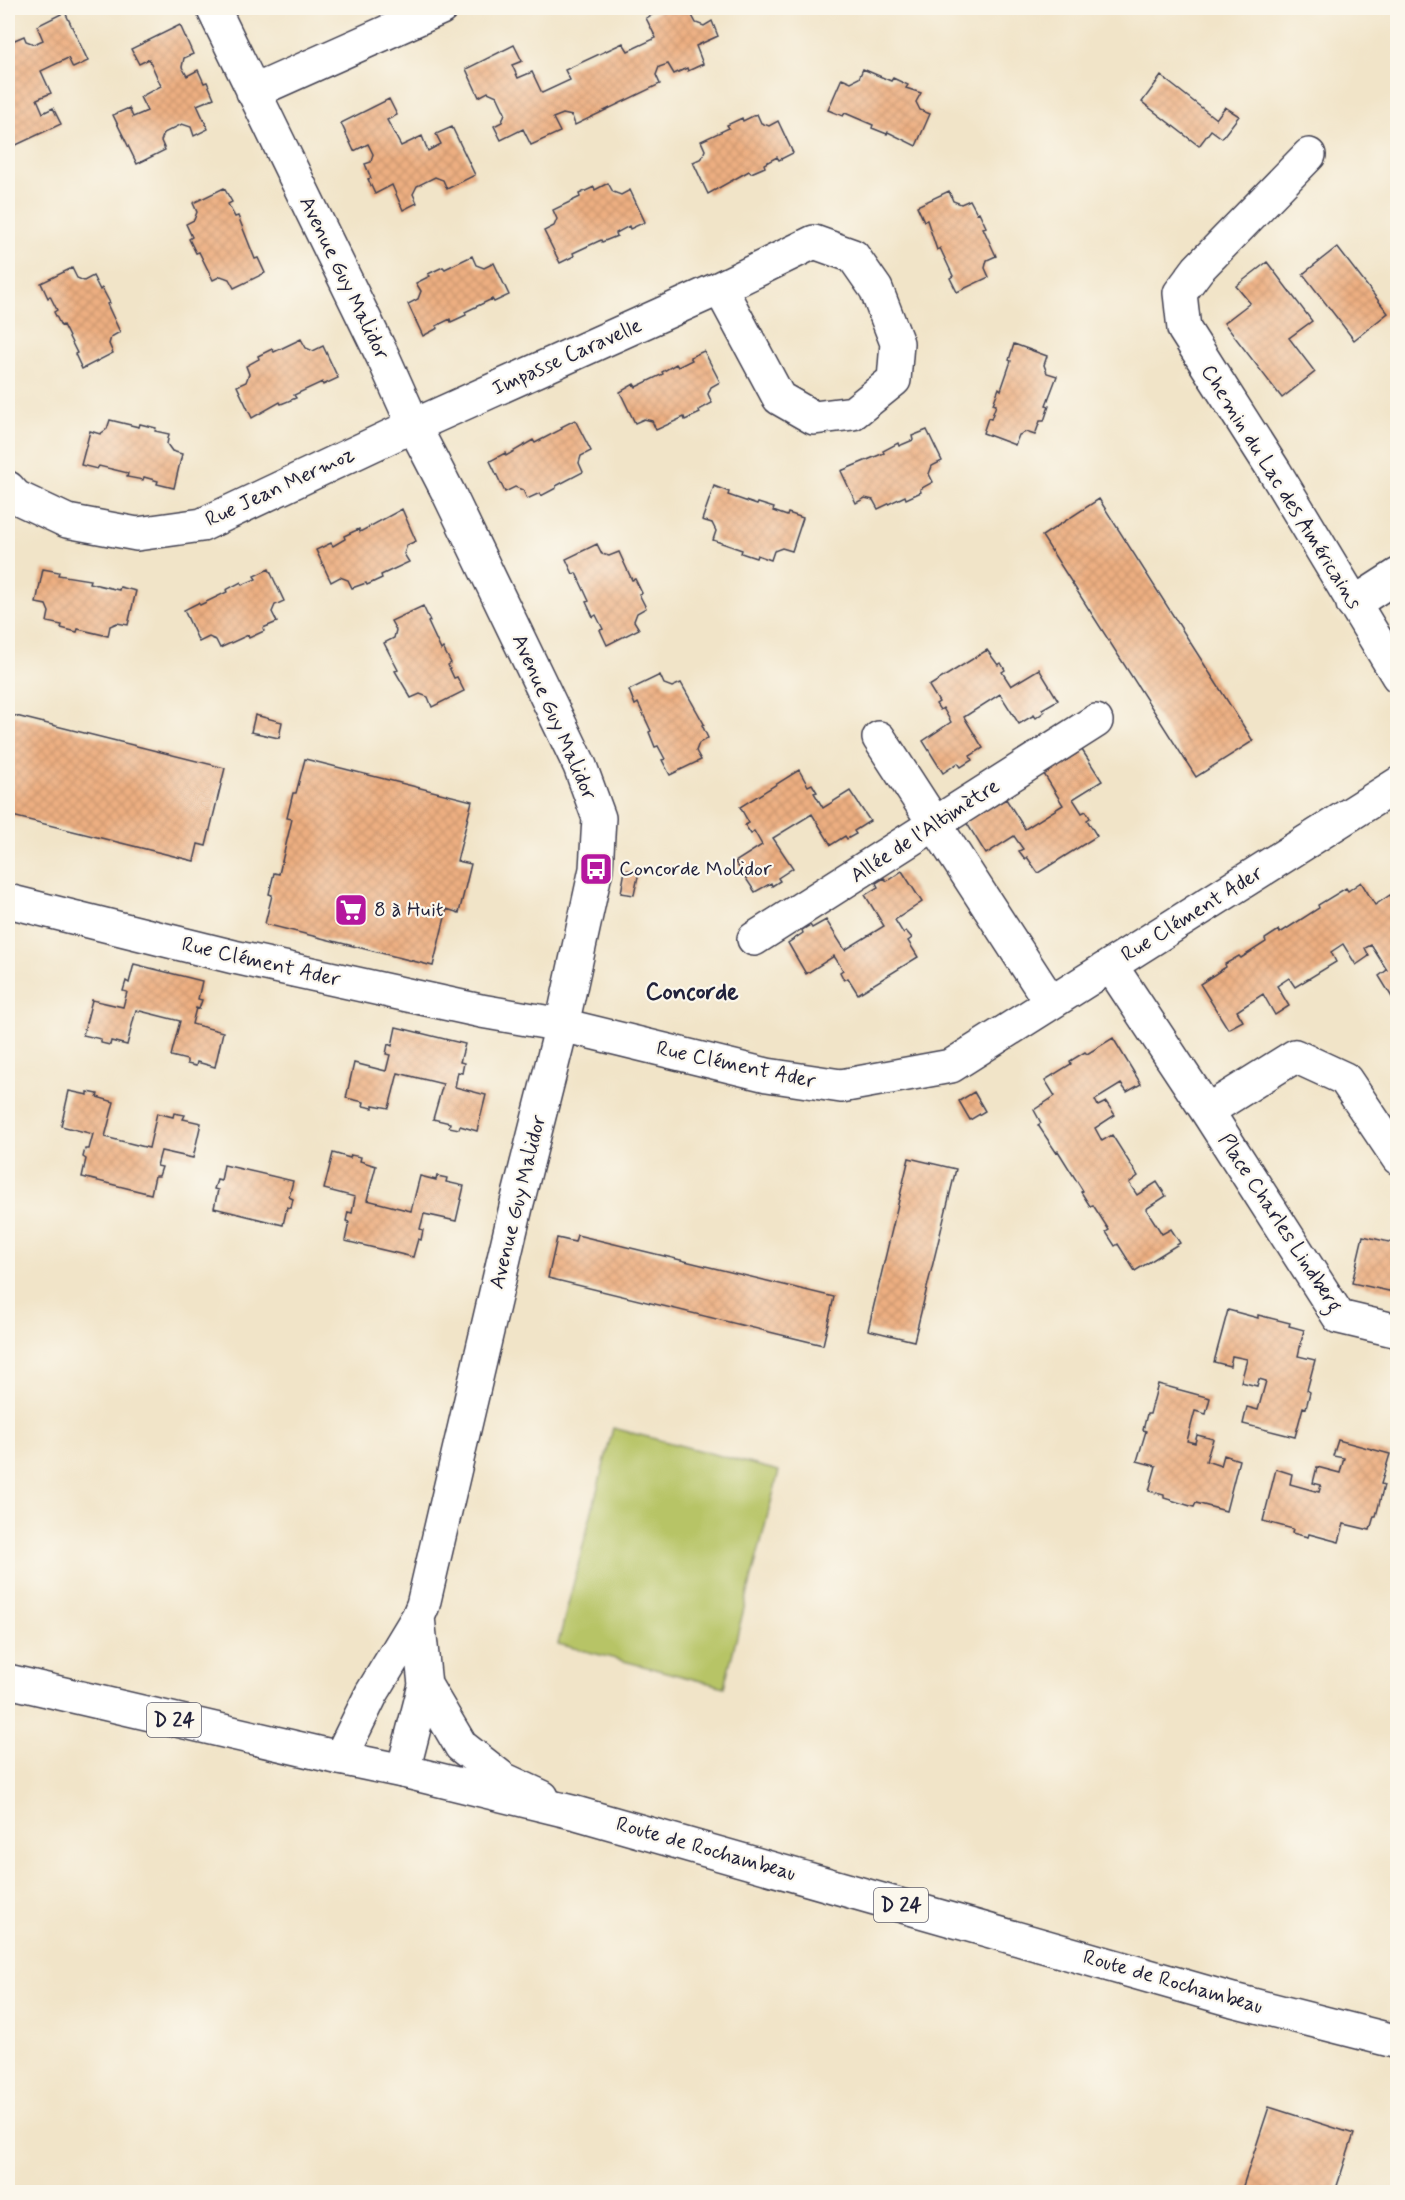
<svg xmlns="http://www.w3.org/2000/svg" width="1405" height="2200" font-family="Mynerve,sans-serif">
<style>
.grass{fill:#b7c466;stroke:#6c7350;stroke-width:1.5}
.building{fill:url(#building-cross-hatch)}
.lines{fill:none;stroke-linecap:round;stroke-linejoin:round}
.minor-casing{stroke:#413f50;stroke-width:36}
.major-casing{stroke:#413f50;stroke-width:36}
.minor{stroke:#fff;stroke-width:33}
.major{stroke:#fff;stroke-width:33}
.labels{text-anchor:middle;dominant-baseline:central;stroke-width:4.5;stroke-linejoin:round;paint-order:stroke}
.shield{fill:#fbf7ec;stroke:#636270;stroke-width:1.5}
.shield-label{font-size:20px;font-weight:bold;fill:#22223b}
.street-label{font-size:21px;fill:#22223b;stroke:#fbf7ec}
.poi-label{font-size:21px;fill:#22223b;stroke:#fbf7ec;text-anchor:start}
.quarter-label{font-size:24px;font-weight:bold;fill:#22223b;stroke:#fbf7ec}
</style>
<defs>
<pattern id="building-cross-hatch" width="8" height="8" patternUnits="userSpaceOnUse" patternTransform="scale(1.5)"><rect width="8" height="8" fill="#edaf81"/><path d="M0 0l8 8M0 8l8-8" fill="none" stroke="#cb9670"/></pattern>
</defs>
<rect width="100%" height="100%" fill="#fbf7ec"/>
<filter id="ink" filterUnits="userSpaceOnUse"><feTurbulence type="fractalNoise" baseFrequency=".0167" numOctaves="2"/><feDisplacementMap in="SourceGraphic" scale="12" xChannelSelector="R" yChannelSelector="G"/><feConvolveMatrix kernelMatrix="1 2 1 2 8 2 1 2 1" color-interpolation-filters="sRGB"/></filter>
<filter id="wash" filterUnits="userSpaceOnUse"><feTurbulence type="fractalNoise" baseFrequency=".008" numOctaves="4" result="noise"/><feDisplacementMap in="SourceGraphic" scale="24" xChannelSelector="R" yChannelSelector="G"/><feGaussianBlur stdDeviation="1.35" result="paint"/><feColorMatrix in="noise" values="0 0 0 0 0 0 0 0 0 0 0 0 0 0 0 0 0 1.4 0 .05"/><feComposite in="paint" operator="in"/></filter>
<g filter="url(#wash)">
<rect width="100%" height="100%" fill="#f1e4c8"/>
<!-- grass -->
<path class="grass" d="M613,1428L779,1471L724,1687L558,1644Z"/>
<g id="blocks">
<!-- building -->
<path class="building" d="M658,8H688L696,23L704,26L712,21L718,36L696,46L703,64L688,71L687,68L674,74L668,64L659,67L656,75L660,84L575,125L572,116L563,114L553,118L560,132L531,145L523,129L501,140L494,126L502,122L505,113L497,96L488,92L479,97L466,69L514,45L522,61L512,65L518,78L532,72L542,93L570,80L565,70L623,43L628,51L656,38L646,18L659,11Z
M65,12L88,61L73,68L68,58L41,71L51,93L37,99L43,113L53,108L61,124L12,147L8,137V114L10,106L8,100V37L10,42L24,36L26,41L34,44L43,40L37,26Z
M180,25L193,54L184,58L182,67L187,76L198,70L204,83L207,82L214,98L197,105L208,129L194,136L191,127L182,124L164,133L161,141L165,150L137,164L113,115L129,108L133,117L147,111L140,97L161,86L149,59L139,64L131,49Z
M863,69L891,81L893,78L908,85L906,88L921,93L916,102L920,110L930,114L916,146L888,132L887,134L872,128L873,125L845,113L843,116L828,110L842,78L851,82L859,78Z
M1161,76L1216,119L1225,107L1239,116L1222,138L1211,130L1199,146L1142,102Z
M389,99L397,115L387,120L401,146L422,136L428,151L441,144L436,134L452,127L475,175L447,189L443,180L435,177L417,186L413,194L417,203L403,210L392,185L375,194L368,179L371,178L365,164L371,162L373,154L368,144L354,151L341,123Z
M757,114L761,123L769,126L778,121L793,153L779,160L777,157L764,164L765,167L751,173L749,171L708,194L693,162L702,158L705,150L701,141L729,128L727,125L742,118L743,121Z
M608,183L613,192L621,195L630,190L645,222L630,229L629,226L616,233L617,236L602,242L601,240L573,253L574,256L560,263L544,231L554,226L557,219L553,210L580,197L579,194L594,187L595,190Z
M224,188L232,202L228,204L235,217L238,216L255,259L258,258L265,273L234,288L229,279L221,276L213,280L199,252L196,253L189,239L192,237L186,224L194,220L197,212L193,203Z
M949,191L953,201L961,204L970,200L977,213L979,212L986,227L983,228L996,256L987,260L985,268L989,277L957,292L950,278L953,276L940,248L937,250L927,220L924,221L917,206Z
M1337,247L1388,313L1354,340L1303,274Z
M472,256L476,265L484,268L494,263L509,295L494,302L492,299L465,312L466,315L451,322L450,319L436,326L438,328L423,336L408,304L418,299L421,291L416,283L430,276L428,274L443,267L445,269Z
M1267,262L1312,321L1289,338L1315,372L1282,398L1224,323L1250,303L1236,286Z
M72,268L77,278L84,281L93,276L100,290L102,288L110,303L107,304L120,332L111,337L109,344L113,353L82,369L75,354L77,353L63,325L61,326L54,312L57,310L50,296L48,298L41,283Z
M301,339L306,348L313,351L323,346L338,378L323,385L322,382L294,395L296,398L281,404L280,402L252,418L237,386L246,382L249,374L246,366L259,359L258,356L272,349L274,352Z
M1014,344L1047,356L1044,365L1047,373L1057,376L1046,405L1049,406L1044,421H1040L1035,435L1026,432L1019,435L1015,445L983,433L988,418L991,419L996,405L993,404L999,388L1001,390L1011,361L1009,360Z
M704,351L720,382L711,387L708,394L712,403L699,410L700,413L685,420L684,417L656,430L652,421L644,419L635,423L620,392L634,384L636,387L663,374L662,372L676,364L678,367L692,360L690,357Z
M110,420L139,427L140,424L156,428L155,431L169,434L167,444L172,451L182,454L174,488L157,484L158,481L144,477L143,480L127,477L128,473L99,466L97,469L81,465L90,431L100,434L107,429Z
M575,420L591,451L581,456L579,463L583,472L556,486V488L541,496L540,493L527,499L523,490L515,487L505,492L490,461L505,453L506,456L533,440L535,443L562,429L561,427Z
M927,430L942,461L932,466L929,474L933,482L920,489L921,492L906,499L905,496L878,509L873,500L865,498L856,503L841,471L884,453L883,451L898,443L899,446L913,440L912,436Z
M714,486L729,492L728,495L757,505L758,503L774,508L773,511L787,516L788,513L803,518L792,551L782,548L774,551L771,560L757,555L756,558L741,553L742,550L713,540L716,531L712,523L702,520Z
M1099,499L1253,741L1196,777L1042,536Z
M402,509L416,541L407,545L404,554L409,562L381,575L382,578L367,585L366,583L352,588L348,580L340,577L331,582L316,550L331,543L333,546L345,539L344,536L359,529L360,532Z
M597,544L602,554L609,556L619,552L632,580L635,579L642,593L639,594L646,608L637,613L634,621L639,629L607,645L600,630L603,629L596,615L593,617L586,602L589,601L576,573L573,574L566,559Z
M43,569L59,572L58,575L90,580L89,583L119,590L120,587L136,591L128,625L117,623L110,626L108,636L78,629L77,632L61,628L62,625L47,622L49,612L46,605L36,603Z
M269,569L284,601L275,605L272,612L277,622L263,628L264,631L249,638L248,635L220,648L216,640L209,637L199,642L184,610L198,603L200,605L227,592L226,590L241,582L242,585L256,579L254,576Z
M423,606L430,621L428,622L441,650L443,648L451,663L448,665L454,678L457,677L464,691L432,707L428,697L420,694L411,698L395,671L398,670L384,643L394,638L396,630L391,621Z
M987,650L998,665L1001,663L1005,670L1002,672L1011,686L1039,669L1058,700L1042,709L1044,712L1036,718L1034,715L1019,724L1000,694L964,717L983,748L970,756L972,760L961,767L958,763L943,773L923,741L951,722L943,708L940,710L936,704L939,702L929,686Z
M660,675L664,684L672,687L681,683L704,724L702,725L708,738L699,743L696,751L701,760L670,775L662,760L665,759L658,746L655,747L649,732L651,731L638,703L635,705L629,690Z
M8,714L225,768L206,846L198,844L194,861L8,815Z
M255,715L282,722L279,738L251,732Z
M1082,750L1102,781L1073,799L1082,813L1086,811L1090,818L1087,820L1097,836L1038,873L1027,857L1025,859L1019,851L1023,849L1014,836L986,854L966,822L989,804L991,808L1006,799L1025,829L1063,805L1044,774L1057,765L1064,756L1067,760Z
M305,759L472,801L457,861L471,864L459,913L447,909L433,966L265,924L272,895L269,894L274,873L279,874L292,819L287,818L293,793H296Z
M799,770L808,786L812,784L817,792L814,793L823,808L850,791L870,821L854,831L856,834L847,839L845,836L831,845L812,814L773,838L793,868L778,878L780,881L772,886L771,883L755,892L735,862L762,845L754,831L751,834L745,825L749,823L740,807Z
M625,870L639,872L634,895L621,893Z
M902,871L922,902L895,920L903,933L906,931L912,938L908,941L918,957L858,994L848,978L844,980L840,972L843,970L834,956L806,974L788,943L803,933L802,930L810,925L812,928L826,920L845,950L884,926L865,895L878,887L876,883L884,878L887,881Z
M1361,882L1375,905L1390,895L1398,907V1007L1379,976L1387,970L1371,945L1365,948L1369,956L1356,965L1343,944L1331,952L1336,962L1295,987L1289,978L1277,986L1289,1006L1275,1015L1263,994L1237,1011L1243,1021L1228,1029L1200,984L1226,967L1225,964L1239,956L1241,958L1266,942L1265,939L1279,930L1280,933L1319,908L1318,905L1346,888L1348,891Z
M134,964L202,981L198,999L202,1000L199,1009L196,1008L192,1024L223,1032L215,1067L197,1062L196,1066L187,1064V1060L171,1056L180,1021L136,1010L127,1045L111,1041L110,1045L101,1043V1039L83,1035L92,1000L123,1007L127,992L123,991L126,981L129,983Z
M396,1027L465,1044L460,1062L464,1063L462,1073L458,1072L455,1087L486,1095L477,1131L460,1126L459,1129L449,1127L450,1123L433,1119L443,1084L398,1073L389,1108L373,1105V1108L363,1106L364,1102L346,1098L354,1063L386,1071L390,1055L386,1054L388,1044L392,1046Z
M1113,1038L1141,1084L1127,1092L1121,1084L1095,1100L1098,1106L1106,1102L1115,1115L1095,1128L1102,1141L1112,1135L1138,1176L1129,1183L1137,1195L1157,1182L1166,1196L1146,1209L1162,1234L1171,1229L1180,1243L1135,1271L1118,1244L1115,1246L1106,1232L1109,1230L1093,1205L1090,1206L1081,1192L1083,1191L1058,1151L1056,1152L1038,1125L1041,1123L1034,1110L1055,1096L1045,1080L1071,1064L1070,1061L1085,1052L1087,1054Z
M69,1091L88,1095V1092L98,1094L97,1097L114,1102L105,1137L149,1148L157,1113L173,1117L174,1113L185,1115L183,1119L201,1123L193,1158L161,1151L157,1166L162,1167L159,1176H155L151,1194L82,1177L86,1159L83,1157L85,1149H89L93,1134L61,1126Z
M974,1092L985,1111L970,1120L959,1101Z
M333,1153L350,1158L351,1155L361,1157L360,1161L376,1166L367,1200L411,1211L420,1176L436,1180L437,1176L447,1178L446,1182L464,1186L456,1221L424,1214L420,1229L423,1230L421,1240L418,1239L413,1257L345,1241L349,1222L346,1221L348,1212L352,1213L355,1197L324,1189Z
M909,1158L956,1169L914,1341L868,1330Z
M224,1165L293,1181L289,1197L293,1199L291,1208L287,1207L283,1225L214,1208L218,1190L214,1189L217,1180L221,1181Z
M577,1235L834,1297L823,1345L548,1278L557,1238L575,1242Z
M1363,1236L1398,1244V1293L1352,1283Z
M1228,1310L1258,1318V1315L1290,1323L1289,1326L1304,1330L1298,1356L1315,1360L1307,1390L1310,1392L1306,1408L1303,1407L1295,1437L1243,1424L1247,1407L1258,1410L1266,1381L1259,1379L1257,1386L1241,1382L1247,1359L1232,1356L1230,1366L1214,1362Z
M1158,1384L1210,1398L1206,1414L1195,1411L1187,1441L1195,1443L1197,1435L1213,1439L1206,1461L1221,1466L1224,1455L1239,1460L1226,1511L1196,1503L1194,1507L1164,1498V1495L1149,1491L1156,1466L1137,1461L1146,1431L1143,1430L1147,1414H1150Z
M1338,1440L1390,1454L1381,1484L1384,1485L1376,1516H1374L1370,1530L1344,1524L1339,1542L1309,1534L1308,1537L1292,1533L1293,1529L1263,1521L1276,1469L1292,1474L1290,1484L1319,1492L1321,1485L1313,1483L1317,1467L1340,1473L1344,1458L1333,1456Z
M1269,2107L1354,2134L1335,2192H1241Z"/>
</g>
</g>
<g filter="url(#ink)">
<use href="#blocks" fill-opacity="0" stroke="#413f50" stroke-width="1.5"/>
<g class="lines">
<!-- minor casing -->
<g class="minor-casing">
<path id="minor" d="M213,8L384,359L414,426L449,494L580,766L599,818L596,869L562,1025L516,1207L423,1605L418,1617L372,1693L340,1758
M253,92L441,8
M1309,155L1198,269L1180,293L1184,329L1275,472L1398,676
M8,488L16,497L67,521L137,534L202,525L391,436L720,288L814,242L853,256L876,289L897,343L894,380L853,413L814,418L779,398L720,288
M1353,604L1398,575
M879,738L1051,1003
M8,901L234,957L481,1011L562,1025L767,1075L841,1086L951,1066L1398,784
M754,939L1096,721
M1111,966L1207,1111L1339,1317L1398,1331
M1207,1111L1295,1056L1345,1079L1398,1158
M425,1685L461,1746L503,1779L542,1797
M403,1771L425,1685L418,1617"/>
</g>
<!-- major casing -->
<g class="major-casing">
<path id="major" d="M8,1681L340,1758L403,1771L576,1813L1233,2000L1398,2042"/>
</g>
<!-- minor -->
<use href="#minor" class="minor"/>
<!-- major -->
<use href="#major" class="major"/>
</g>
</g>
<!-- icons -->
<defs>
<g id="bus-square" transform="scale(1.725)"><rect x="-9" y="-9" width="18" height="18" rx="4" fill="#b5179e" stroke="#fbf7ec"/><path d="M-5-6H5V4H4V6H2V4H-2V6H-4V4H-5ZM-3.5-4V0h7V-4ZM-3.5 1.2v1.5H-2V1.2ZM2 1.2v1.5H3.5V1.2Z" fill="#fff"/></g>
<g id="supermarket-square" transform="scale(1.725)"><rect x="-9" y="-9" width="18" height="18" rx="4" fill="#b5179e" stroke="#fbf7ec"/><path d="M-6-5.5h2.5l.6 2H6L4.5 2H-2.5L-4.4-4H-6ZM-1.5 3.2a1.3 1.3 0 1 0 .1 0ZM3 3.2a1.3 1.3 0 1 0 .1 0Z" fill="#fff"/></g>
</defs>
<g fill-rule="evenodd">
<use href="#bus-square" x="596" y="869"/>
<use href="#supermarket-square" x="351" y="910"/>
</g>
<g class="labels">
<!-- shield labels -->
<g class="shield">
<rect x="147" y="1703" width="54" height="34" rx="4.5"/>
<rect x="874" y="1888" width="54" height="34" rx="4.5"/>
</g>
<g class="shield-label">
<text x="174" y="1720">D 24</text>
<text x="901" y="1905">D 24</text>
</g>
<!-- street labels -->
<g class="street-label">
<text transform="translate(344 278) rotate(64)">Avenue Guy Malidor</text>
<text transform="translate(567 357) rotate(-24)">Impasse Caravelle</text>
<text transform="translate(280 487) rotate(-25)">Rue Jean Mermoz</text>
<text transform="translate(1281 487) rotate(58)">Chemin du Lac des Américains</text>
<text transform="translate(554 717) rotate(66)">Avenue Guy Malidor</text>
<text transform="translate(925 831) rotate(-33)">Allée de l'Altimètre</text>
<text transform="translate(1192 914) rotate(-32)">Rue Clément Ader</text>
<text transform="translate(261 962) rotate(13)">Rue Clément Ader</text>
<text transform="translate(736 1065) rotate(12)">Rue Clément Ader</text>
<text transform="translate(518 1202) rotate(-76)">Avenue Guy Malidor</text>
<text transform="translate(1280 1223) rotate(57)">Place Charles Lindberg</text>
<text transform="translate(706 1849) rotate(16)">Route de Rochambeau</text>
<text transform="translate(1173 1982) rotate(16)">Route de Rochambeau</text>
</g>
<!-- poi labels -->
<g class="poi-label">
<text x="619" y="869">Concorde Molidor</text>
<text x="374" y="910">8 à Huit</text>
</g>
<!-- quarter labels -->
<g class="quarter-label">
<text x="692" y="992">Concorde</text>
</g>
</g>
<!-- margin -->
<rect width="1405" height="2200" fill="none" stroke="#fbf7ec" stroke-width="30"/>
</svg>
